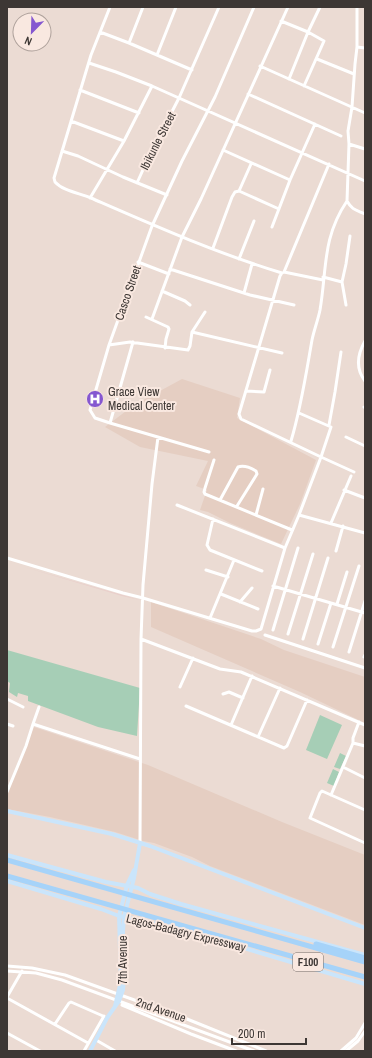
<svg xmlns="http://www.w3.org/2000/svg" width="372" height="1058" font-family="'Archivo Narrow',sans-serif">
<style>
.built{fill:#e5cec2}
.education{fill:#e9cecb}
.green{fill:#a6ceb6}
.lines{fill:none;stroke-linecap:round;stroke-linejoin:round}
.minor{stroke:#fff;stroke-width:3}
.major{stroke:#cae5fb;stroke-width:4}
.highway{stroke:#a6d3f9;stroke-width:5}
.labels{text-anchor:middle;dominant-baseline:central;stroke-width:4;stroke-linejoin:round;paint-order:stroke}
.shield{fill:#f9e8e0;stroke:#756c68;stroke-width:1}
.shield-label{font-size:11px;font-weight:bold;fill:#3d3734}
.street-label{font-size:12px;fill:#3d3734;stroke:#f9e8e0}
.poi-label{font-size:12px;fill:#3d3734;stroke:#f9e8e0;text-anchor:start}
</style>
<rect width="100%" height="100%" fill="#ebdbd3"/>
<!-- built -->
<path class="built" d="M182,379L240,398L237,418L316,460L300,504L281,544L230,523L208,512L200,510L207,490L196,486L208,461L140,447L105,427L134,405Z
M151,602L261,639L284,650L365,677V723L300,692L151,627Z
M34,727L148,765L282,822L365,855V925L210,866L192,857L154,843L143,841L115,832L50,817L7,809V791Z"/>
<!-- education -->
<path class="education" d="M24,567L140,600L122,596Z"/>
<!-- green -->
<path class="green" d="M7,650L140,688L137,736L98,727L28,701V696L18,693L17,697L9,692L10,683L7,681Z
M320,715L342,725L327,759L306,750Z
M340,753L346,756L340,769L334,767Z
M333,769L339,772L334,786L327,783Z"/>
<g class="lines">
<!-- minor -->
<path class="minor" d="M110,7L91,55L54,178L55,182C63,191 79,193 91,198C153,225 216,253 282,273
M357,7V47L355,64L352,107L348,131L349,144L347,201C352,210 356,210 365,214
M281,21L308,32L324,41L304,86
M100,32L129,43L192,70
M129,43L143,7
M357,47L365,48
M157,55L176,7
M317,59L354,74
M89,63L116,72L152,86L365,181
M260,66L365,113
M289,79L308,32L320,7
M80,90L139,113
M248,94L341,136
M71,121L124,141
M349,144L365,149
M223,150L290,180
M62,151L78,156L123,177L167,195
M137,183L151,152L179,98L219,7
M239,191L279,209
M90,198L124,141L152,86
M272,227L290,180L315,124
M213,248L232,197L235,192L239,191L251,164
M239,259L254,221
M138,262L169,274
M170,269L250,295L294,305
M284,272L323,280
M323,277L342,282L346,305
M342,282L346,264L350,236
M162,291L185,301L190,305
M244,293L252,264
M146,317L168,327L169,329L166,339L165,348
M152,319L182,237L201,199L288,7
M192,332L282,353
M365,341C357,355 355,368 365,381
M109,345L130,342L188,350L190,346L192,332L205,312
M246,391L264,392L270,370
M364,407L365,408
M299,413L331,427L321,457L354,472
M110,423L133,342
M329,425L335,392L341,352
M346,437L365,446
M291,441C301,408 306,374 312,340C314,330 318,320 320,310C327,269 322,238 347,201
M209,452L110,423L95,418L90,410L109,345L152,226L182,161L215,97L254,7
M214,460L205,488L204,492L205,494L292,530
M344,490L365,498
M220,500L238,467C244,465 251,468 256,471L257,474L237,506
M177,505L285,548
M256,515L263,489
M299,515L365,533
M213,519L207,545L210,550L262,571
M331,523L351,476
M336,551L343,526
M7,558L123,593L143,598L252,631H256L261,629L285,548L299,515L321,457L241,419L239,414L280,276L282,273L284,272L329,164
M206,570L228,577
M273,586L365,613
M221,594L258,609
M240,602L252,588
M337,604L347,572
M210,618L234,560
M273,630L298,548
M288,634L313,554
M265,635L365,668
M141,639L220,669L241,672L365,725
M303,639L328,558
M318,644L331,603
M333,647L359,566
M349,652L365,601
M364,657L365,655
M180,687L193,658
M223,694L229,692L243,698
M7,699L23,707
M186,706L284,748L287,746L307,700
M7,724L13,726
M33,724L39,707
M231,725L252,676
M258,737L280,688
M353,743L365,746
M343,767L365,778
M7,792L26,746L33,724L140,759
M331,795L353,743V738L359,722
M365,810L322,791L320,793L310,818L365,843
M140,843L141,639L143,585L152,484L158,437
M7,966L32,968L65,975L187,1019L266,1051
M7,971L36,973L62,980L254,1051
M7,997L22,971
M7,998L88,1043
M122,1005L191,1034L236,1051
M55,1024L69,1003L71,1002L103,1016
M7,1033L40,1051
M96,1040L115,1051
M84,1051L104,1016
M341,1051L356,1038L365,1023
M346,1051L358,1041L365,1031"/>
<!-- major -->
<path class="major" d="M7,811L112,834L150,846L365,928
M7,855L106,882L138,888L150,894L181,904L365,955
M7,881L101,909L119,916L139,920L183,930L365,984
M115,1006L121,981L119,916L127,885L134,870
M90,1051L107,1018L119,1001L123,990L124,979L123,931L124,917L134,878L140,843"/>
<!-- highway -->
<path class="highway" d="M7,860L365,962
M7,876L365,977
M316,944L365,958"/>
</g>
<!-- icons -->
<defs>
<g id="hospital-disc" transform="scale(0.9)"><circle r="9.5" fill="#8557d0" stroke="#f9e8e0"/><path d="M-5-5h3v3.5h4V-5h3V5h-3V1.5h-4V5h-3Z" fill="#fff"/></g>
</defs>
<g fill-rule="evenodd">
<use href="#hospital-disc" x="95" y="399"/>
</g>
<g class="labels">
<!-- shield labels -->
<rect class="shield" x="293" y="953" width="30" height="18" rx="3"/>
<g class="shield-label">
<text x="308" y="962">F100</text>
</g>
<!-- street labels -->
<g class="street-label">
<text transform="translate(158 141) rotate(-63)">Ibikunle Street</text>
<text transform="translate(128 293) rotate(-71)">Casco Street</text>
<text transform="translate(186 933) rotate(14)">Lagos-Badagry Expressway</text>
<text transform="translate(123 960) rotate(-90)">7th Avenue</text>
<text transform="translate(161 1010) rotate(19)">2nd Avenue</text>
</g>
<!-- poi labels -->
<g class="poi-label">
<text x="108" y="392">Grace View<tspan x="108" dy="14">Medical Center</tspan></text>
</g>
</g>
<!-- border -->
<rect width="372" height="1058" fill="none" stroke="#3d3734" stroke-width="16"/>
<!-- north arrow -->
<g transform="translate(32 32) rotate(203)"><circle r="19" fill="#f9e8e0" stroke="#aea19b"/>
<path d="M0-3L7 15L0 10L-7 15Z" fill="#8557d0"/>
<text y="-6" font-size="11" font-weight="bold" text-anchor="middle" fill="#3d3734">N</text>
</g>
<!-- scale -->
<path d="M232 1038v6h74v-6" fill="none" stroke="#3d3734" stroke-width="2"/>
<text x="238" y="1038" font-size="12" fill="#3d3734" stroke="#f9e8e0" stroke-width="3" paint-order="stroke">200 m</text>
</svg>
